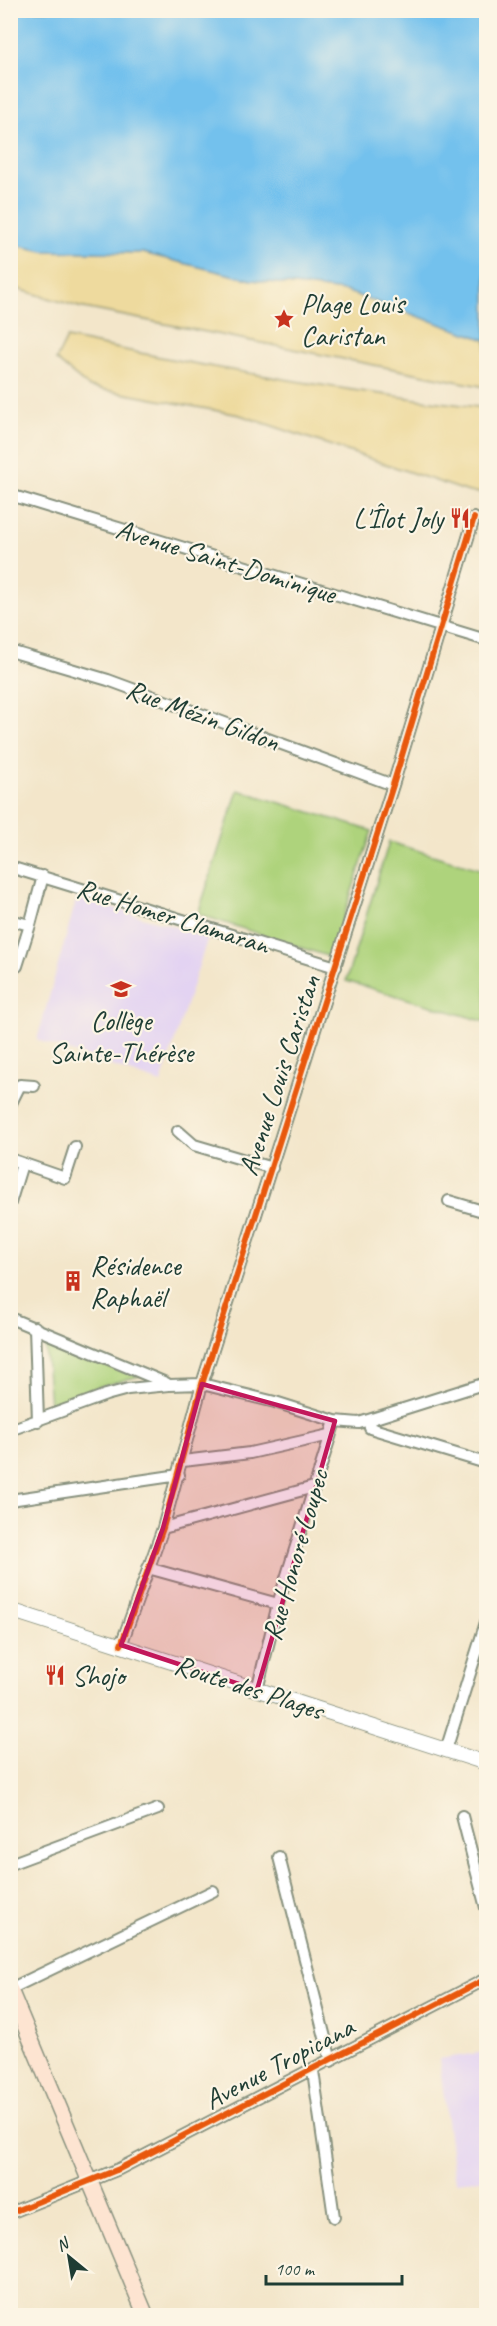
<svg xmlns="http://www.w3.org/2000/svg" width="497" height="2326" font-family="Caveat,sans-serif">
<style>
.built{fill:#e3d3f2}
.green{fill:#aed37c;stroke:#668858;stroke-width:1.5}
.sand{fill:#eeda9e;stroke:#868c69;stroke-width:1.5}
.water{fill:#73c1ed;stroke:#497f90;stroke-width:1.5}
.lines{fill:none;stroke-linecap:round;stroke-linejoin:round}
.minor-casing{stroke:#89927f;stroke-width:14}
.tertiary-casing{stroke:#89927f;stroke-width:16}
.secondary-casing{stroke:#89927f;stroke-width:18}
.minor{stroke:#fff;stroke-width:10}
.tertiary{stroke:#fff;stroke-width:14}
.secondary{stroke:#fde4d1;stroke-width:15}
.cycleway-casing{stroke:#fcf5e5;stroke-width:10}
.cycleway{stroke:#e8590c;stroke-width:6}
.marked{fill:#c2185b;fill-opacity:0.2;stroke:#c2185b;stroke-width:4.5;stroke-linejoin:round}
.labels{text-anchor:middle;dominant-baseline:central;stroke-width:4.5;stroke-linejoin:round;paint-order:stroke}
.poi-label{font-size:28px;fill:#1f3d34;stroke:#fcf5e5;text-anchor:start}
.street-label{font-size:28px;fill:#1f3d34;stroke:#fcf5e5}
</style>
<rect width="100%" height="100%" fill="#fcf5e5"/>
<filter id="ink" filterUnits="userSpaceOnUse"><feTurbulence type="fractalNoise" baseFrequency=".0167" numOctaves="2"/><feDisplacementMap in="SourceGraphic" scale="12" xChannelSelector="R" yChannelSelector="G"/><feConvolveMatrix kernelMatrix="1 2 1 2 8 2 1 2 1" color-interpolation-filters="sRGB"/></filter>
<filter id="wash" filterUnits="userSpaceOnUse"><feTurbulence type="fractalNoise" baseFrequency=".008" numOctaves="4" result="noise"/><feDisplacementMap in="SourceGraphic" scale="24" xChannelSelector="R" yChannelSelector="G"/><feGaussianBlur stdDeviation="1.35" result="paint"/><feColorMatrix in="noise" values="0 0 0 0 0 0 0 0 0 0 0 0 0 0 0 0 0 1.4 0 .05"/><feComposite in="paint" operator="in"/></filter>
<g filter="url(#wash)">
<rect width="100%" height="100%" fill="#f3e6ca"/>
<!-- built -->
<path class="built" d="M77,897L208,937L161,1083L37,1040Z
M486,2052V2179L455,2182L439,2059Z"/>
<!-- green -->
<path class="green" d="M238,790L372,831L330,957L198,914Z
M389,842L486,871V1022L346,981Z
M51,1340L139,1376L98,1387L50,1404L45,1345Z"/>
<!-- sand -->
<path class="sand" d="M10,244L43,251L143,253L252,280L345,291L486,340V387L79,307L11,287Z
M67,338C206,368 346,391 486,408V493L469,492L240,415L89,387L56,360Z"/>
<!-- water -->
<path class="water" d="M11,10L486,11V340L345,291L252,280L143,253L43,251L11,244Z"/>
</g>
<g filter="url(#ink)">
<g class="lines">
<!-- minor casing -->
<g class="minor-casing">
<path id="minor" d="M10,495L486,640
M10,651L108,680L393,785
M10,867L336,967
M10,920L30,925L43,876
M10,968L17,966L30,925
M10,1105L20,1085L34,1086
M178,1131L194,1145L272,1168
M10,1159L65,1178L75,1147
M449,1201L486,1212
M10,1203L22,1164
M10,1318L166,1383
M35,1327L38,1421
M369,1421L370,1428L486,1463
M10,1430L106,1395L128,1389L169,1385L202,1384L275,1402L335,1421L359,1423L486,1383
M183,1461L250,1453L330,1435
M10,1500L179,1475
M163,1528L314,1487
M148,1568L278,1604
M121,1645L163,1528L202,1384L393,785L474,518
M257,1690L278,1604L335,1421
M446,1750L486,1622
M462,1816L486,1908
M279,1857L331,2061
M10,1864L158,1809
M10,1989L213,1891
M313,2071L334,2217
M10,2213L119,2169L486,1979"/>
</g>
<!-- tertiary casing -->
<g class="tertiary-casing">
<path id="tertiary" d="M10,1610L486,1763"/>
</g>
<!-- secondary casing -->
<g class="secondary-casing">
<path id="secondary" d="M10,1990L146,2316"/>
</g>
<!-- minor -->
<use href="#minor" class="minor"/>
<!-- tertiary -->
<use href="#tertiary" class="tertiary"/>
<!-- secondary -->
<use href="#secondary" class="secondary"/>
<!-- cycleway casing -->
<g class="cycleway-casing">
<path id="cycleway" d="M121,1645L163,1528L202,1384L393,785L474,518
M10,2213L119,2169L486,1979"/>
</g>
<!-- cycleway -->
<use href="#cycleway" class="cycleway"/>
</g>
</g>
<!-- marked area -->
<path class="marked" d="M202,1384L335,1421L257,1690L121,1645L163,1528Z"/>
<!-- icons -->
<defs>
<g id="sight-bare" transform="scale(1.62)"><path d="M0-6L1.8-2.2L6-1.7L2.9 1.2L3.7 5.4L0 3.3L-3.7 5.4L-2.9 1.2L-6-1.7L-1.8-2.2Z" fill="#c8321e" stroke="#fcf5e5" stroke-width="2.5" paint-order="stroke"/></g>
<g id="restaurant-bare" transform="scale(1.62)"><path d="M-5-6h1v4h1v-4h1v4h1v-4h1v5L-1.5 .5V6h-2V.5L-5-1ZM5-6V6H3V1.5H1.5Q1.5-4 5-6Z" fill="#c8321e" stroke="#fcf5e5" stroke-width="2.5" paint-order="stroke"/></g>
<g id="school-bare" transform="scale(1.62)"><path d="M0-5L7-2L0 1L-7-2ZM-4 1L0 2.5L4 1V4Q0 6-4 4Z" fill="#c8321e" stroke="#fcf5e5" stroke-width="2.5" paint-order="stroke"/></g>
<g id="building-bare" transform="scale(1.62)"><path d="M-4-6H4V6H1V3H-1V6H-4ZM-2.5-4.3h1.7v1.8h-1.7ZM.8-4.3h1.7v1.8H.8ZM-2.5-1h1.7V.8h-1.7ZM.8-1h1.7V.8H.8Z" fill="#c8321e" stroke="#fcf5e5" stroke-width="2.5" paint-order="stroke"/></g>
</defs>
<g fill-rule="evenodd">
<use href="#sight-bare" x="284" y="319"/>
<use href="#restaurant-bare" x="460" y="518"/>
<use href="#school-bare" x="121" y="989"/>
<use href="#building-bare" x="73" y="1281"/>
<use href="#restaurant-bare" x="55" y="1675"/>
</g>
<g class="labels">
<!-- poi labels -->
<g class="poi-label">
<text x="301" y="303">Plage Louis<tspan x="301" dy="32">Caristan</tspan></text>
<text x="443" y="518" text-anchor="end">L'Îlot Joly</text>
<text x="121" y="1020" text-anchor="middle">Collège<tspan x="121" dy="32">Sainte-Thérèse</tspan></text>
<text x="90" y="1265">Résidence<tspan x="90" dy="32">Raphaël</tspan></text>
<text x="72" y="1675">Shojo</text>
</g>
<!-- street labels -->
<g class="street-label">
<text transform="translate(226 561) rotate(17)">Avenue Saint-Dominique</text>
<text transform="translate(203 715) rotate(20)">Rue Mézin Gildon</text>
<text transform="translate(173 916) rotate(17)">Rue Homer Clamaran</text>
<text transform="translate(279 1075) rotate(-72)">Avenue Louis Caristan</text>
<text transform="translate(295 1555) rotate(-74)">Rue Honoré Loupec</text>
<text transform="translate(249 1687) rotate(18)">Route des Plages</text>
<text transform="translate(279 2063) rotate(-28)">Avenue Tropicana</text>
</g>
</g>
<!-- margin -->
<rect width="497" height="2326" fill="none" stroke="#fcf5e5" stroke-width="36"/>
<!-- north arrow -->
<g transform="translate(69 2257) rotate(330)" stroke="#fcf5e5" stroke-width="4.5" paint-order="stroke">
<path d="M0-4.5L10 22L0 15L-10 22Z" fill="#1f3d34"/>
<text y="-9" font-size="16" font-weight="bold" text-anchor="middle" fill="#1f3d34">N</text>
</g>
<!-- scale -->
<path d="M266 2275v9h136v-9" fill="none" stroke="#1f3d34" stroke-width="3"/>
<text x="275" y="2275" font-size="18" fill="#1f3d34" stroke="#fcf5e5" stroke-width="4.5" paint-order="stroke">100 m</text>
</svg>
